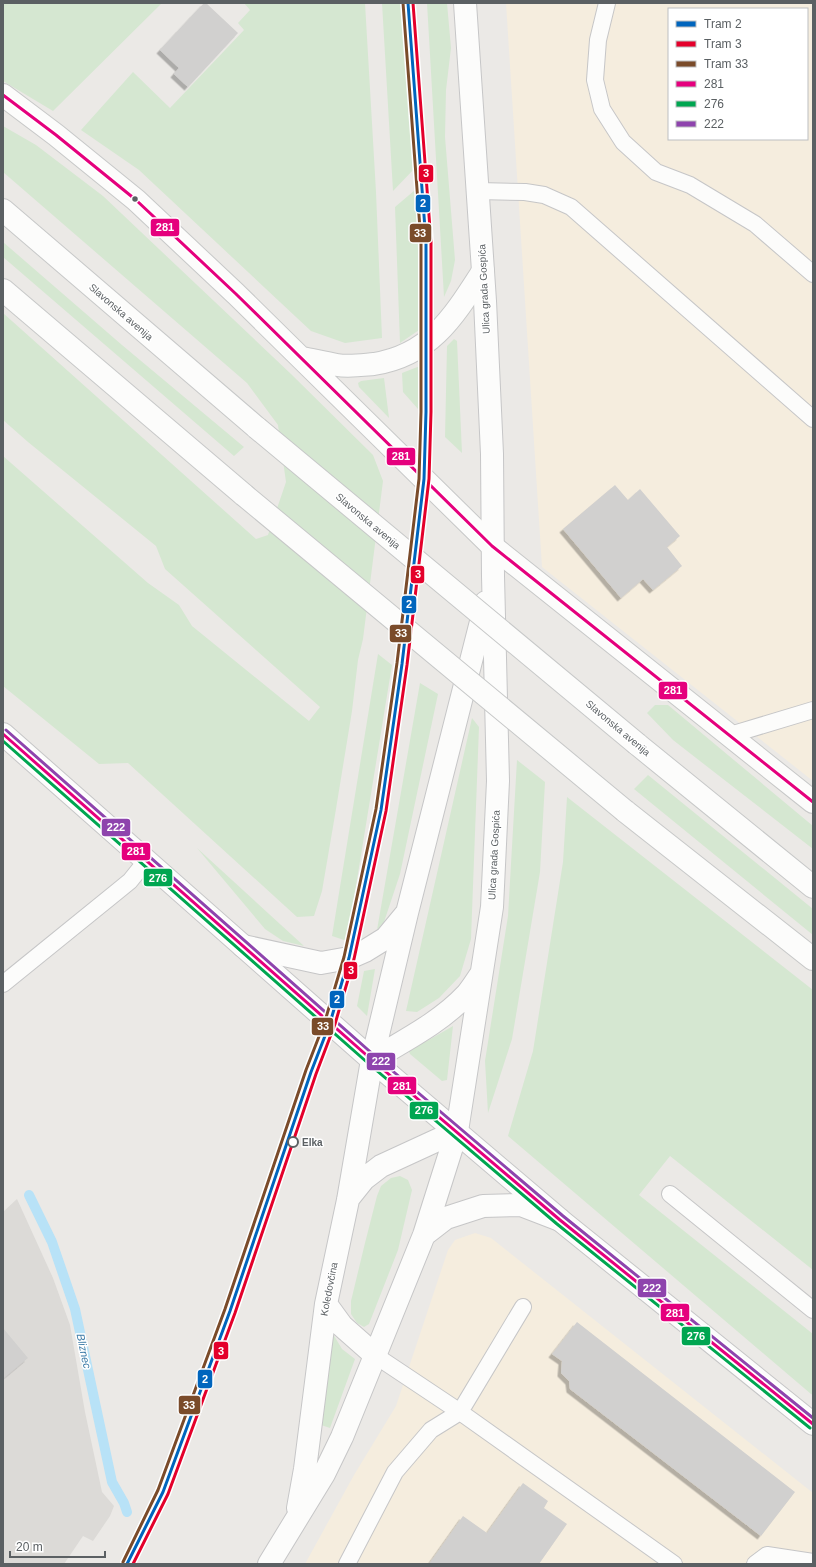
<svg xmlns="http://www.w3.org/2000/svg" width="816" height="1567" font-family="Helvetica,sans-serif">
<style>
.commercial{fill:#f5edde;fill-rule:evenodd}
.industrial{fill:#dcdad7}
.green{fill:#d5e7d1}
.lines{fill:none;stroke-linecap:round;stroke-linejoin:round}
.stream{stroke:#b8e2f7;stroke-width:10}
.building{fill:#d1d0cf;filter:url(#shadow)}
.service-casing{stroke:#c6c6c7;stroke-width:18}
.minor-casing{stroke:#c6c6c7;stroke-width:24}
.tertiary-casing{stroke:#c6c6c7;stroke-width:24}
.secondary-casing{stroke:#c7c8c8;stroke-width:24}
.service{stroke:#fcfcfb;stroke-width:16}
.minor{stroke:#fcfcfb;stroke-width:22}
.tertiary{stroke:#fcfcfb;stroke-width:22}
.secondary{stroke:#fcfcfb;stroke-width:22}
.secondary-bridge-casing{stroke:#c7c8c8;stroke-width:24;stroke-linecap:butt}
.secondary-bridge{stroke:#fcfcfb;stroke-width:22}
.bus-1-casing{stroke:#fff;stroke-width:6}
.bus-2-casing{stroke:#fff;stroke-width:6}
.bus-3-casing{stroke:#fff;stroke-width:6}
.bus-1{stroke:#e5007d;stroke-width:3}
.bus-2{stroke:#00a651;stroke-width:3}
.bus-3{stroke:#8e44ad;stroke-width:3}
.tram-1-casing{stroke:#fff;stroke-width:6}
.tram-2-casing{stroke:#fff;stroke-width:6}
.tram-3-casing{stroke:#fff;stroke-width:6}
.tram-1{stroke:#0065bd;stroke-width:3}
.tram-2{stroke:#e4002b;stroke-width:3}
.tram-3{stroke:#7a4b2a;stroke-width:3}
.bus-dot{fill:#5b6063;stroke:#fff;stroke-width:1.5}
.stop-dot{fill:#fff;stroke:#5b6063;stroke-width:2}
.labels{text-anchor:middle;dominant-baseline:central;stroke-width:3;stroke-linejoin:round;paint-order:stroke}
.street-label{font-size:10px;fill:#5b6063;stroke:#fff}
.stop-label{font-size:10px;font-weight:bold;fill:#5b6063;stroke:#fff;text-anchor:start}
.water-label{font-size:11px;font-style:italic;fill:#3d7ba7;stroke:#fff}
.line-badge{stroke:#fff;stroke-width:1.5}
.badge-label{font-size:11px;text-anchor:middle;font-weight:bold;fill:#fff}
</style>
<defs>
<filter id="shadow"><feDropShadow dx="-3.5" dy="3.5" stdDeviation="0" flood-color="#0004"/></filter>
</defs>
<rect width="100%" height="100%" fill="#ebe9e6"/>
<!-- commercial -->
<path class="commercial" d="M506,3H813V781L542,567ZM669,9H807V139H669Z
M475,1233L491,1238L813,1493V1564H305L354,1475L396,1406L448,1250L455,1240Z"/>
<!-- industrial -->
<path class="industrial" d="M17,1199L53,1278L70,1325L85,1412L102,1492L114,1506L110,1516L93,1541L83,1536L64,1564H3V1212Z"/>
<!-- green -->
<path class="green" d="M3,3H162L53,111L3,81Z
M244,3H365L376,192L382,338L345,343L311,331L139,170L81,130L133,72L170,108L244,30L238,23L250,10Z
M382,3H401L415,168L393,191Z
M427,3H447L451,48L446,90L445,137L455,260L451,281L444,297Z
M3,126L36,145L103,196L291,374L373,455L383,481L363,639L358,660L352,711L335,815L322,891L314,916L297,917L128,763L99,764L3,686V456L148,583L179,605L192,626L309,721L320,707L165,569L156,546L28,442L3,420V313L256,539L268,535L286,482L278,425L247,383L3,172Z
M415,190L422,328L400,343L395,207Z
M3,242L122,345L244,447L234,456L3,257Z
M454,339L457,341L462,453L445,437L447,346Z
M420,366L421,408L418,409L403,392L402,373Z
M384,378L389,418L359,387L358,383L361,381Z
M378,654L392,665L347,941L332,936Z
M420,683L438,694L400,874L384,922L377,930Z
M655,705H668L813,826V849L673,740L647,713Z
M472,718L479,727L471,939L460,976L439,998L417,1012L406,1011Z
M517,760L545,782L540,872L512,1039L488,1113L485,1061L508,916Z
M648,775L813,909V935L634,789Z
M567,797L813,990V1270L670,1156L639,1195L813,1334V1395L811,1394L508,1136L533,1051L563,862Z
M197,848L304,946L283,941L265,929Z
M375,969L367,1016L357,1006L364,971Z
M453,1026L447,1080L442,1081L410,1054L408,1049L411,1045L427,1041Z
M400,1176L408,1180L412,1190L398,1250L369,1324L364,1327L357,1323L351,1314V1301L365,1243L377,1196L381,1186L391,1178Z
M333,1334L342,1349L355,1359L330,1428L321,1425Z"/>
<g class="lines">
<!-- stream -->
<path class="stream" d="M29,1195L52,1242L75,1309L112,1482L124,1503L127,1512"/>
</g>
<!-- building -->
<path class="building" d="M204,3H206L238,33L188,87L174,74L179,68L160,50Z
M615,485L628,500L640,489L680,536L667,547L682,566L653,590L643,579L621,598L563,529Z
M577,1322L795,1492L761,1536L570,1389L569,1381L561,1373L562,1361L552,1354Z
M3,1328L28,1358L3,1379Z
M523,1483L548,1501L544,1508L567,1524L539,1564H429L463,1516L487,1533Z"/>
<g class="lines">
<!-- service casing -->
<g class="service-casing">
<path id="service" d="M607,3L598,40L595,80L602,109L623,142L656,172L690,185L755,224L813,274
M478,191L525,192L544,195L571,207L813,419
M730,735L813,710
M3,984L119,890L130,881L146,861
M670,1194L813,1310
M376,1356L460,1412L674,1564
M347,1564L395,1472L431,1430L460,1412L523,1307
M755,1564L767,1555L813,1562"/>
</g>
<!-- minor casing -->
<g class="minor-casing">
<path id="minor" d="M3,734L372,1060L560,1220L813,1424"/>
</g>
<!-- tertiary casing -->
<g class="tertiary-casing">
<path id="tertiary" d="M243,946L321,963L349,958L365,951L386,938L405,915
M372,1060C405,1040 441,1022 467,994C472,988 477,980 481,974
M348,1199L364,1179L381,1166L457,1131
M424,1235L446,1218L483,1206L521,1205L560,1220
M326,1304L342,1326L376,1356
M298,1508L305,1469L326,1304L348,1200L372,1060L407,913L486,602
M269,1564L324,1474L342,1437L424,1235L457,1131L492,907L498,781L493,576L492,454L485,301L465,3"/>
</g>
<!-- secondary casing -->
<g class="secondary-casing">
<path id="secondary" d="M3,95L56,135L136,200L236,294L492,546L813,802
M3,210L257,428
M3,290L244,495
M302,358C313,360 325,363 337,365C349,367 362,365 374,364C431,355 454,316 483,271
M637,744L813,887
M625,811L813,959"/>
</g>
<!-- service -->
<use href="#service" class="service"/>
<!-- minor -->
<use href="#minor" class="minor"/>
<!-- tertiary -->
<use href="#tertiary" class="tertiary"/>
<!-- secondary -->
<use href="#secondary" class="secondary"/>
<!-- secondary-bridge casing -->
<g class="secondary-bridge-casing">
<path id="secondary-bridge" d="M257,428L637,744
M244,495L625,811"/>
</g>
<!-- secondary-bridge -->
<use href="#secondary-bridge" class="secondary-bridge"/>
<!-- bus-1 casing -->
<g class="bus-1-casing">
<path id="bus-1" d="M3,95L56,135L136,200L236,294L492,546L813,802
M3,734L372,1060L560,1220L813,1424"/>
</g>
<!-- bus-2 casing -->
<g class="bus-2-casing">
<path id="bus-2" d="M3,741L369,1064L557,1224L810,1428"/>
</g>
<!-- bus-3 casing -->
<g class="bus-3-casing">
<path id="bus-3" d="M6,730L375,1056L563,1216L813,1418"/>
</g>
<!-- bus-1 -->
<use href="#bus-1" class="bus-1"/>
<!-- bus-2 -->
<use href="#bus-2" class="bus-2"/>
<!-- bus-3 -->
<use href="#bus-3" class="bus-3"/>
<!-- tram-1 casing -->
<g class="tram-1-casing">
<path id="tram-1" d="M127,1564L163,1492L230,1311L311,1072L330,1023L349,958L381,810L402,664L424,479L426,412V242L408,3"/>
</g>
<!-- tram-2 casing -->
<g class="tram-2-casing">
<path id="tram-2" d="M133,1564L168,1494L235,1313L316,1074L335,1024L354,959L386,811L407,665L429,479L431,412V242L413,3"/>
</g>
<!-- tram-3 casing -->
<g class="tram-3-casing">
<path id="tram-3" d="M123,1562L158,1490L225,1309L306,1070L325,1021L344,957L376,809L397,663L419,479L421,412V242L403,3"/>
</g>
<!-- tram-1 -->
<use href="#tram-1" class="tram-1"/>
<!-- tram-2 -->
<use href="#tram-2" class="tram-2"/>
<!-- tram-3 -->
<use href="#tram-3" class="tram-3"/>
</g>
<!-- markers -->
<circle class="bus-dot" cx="135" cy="199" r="3.5"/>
<circle class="stop-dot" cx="293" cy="1142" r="5"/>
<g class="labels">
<!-- street labels -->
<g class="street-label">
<text transform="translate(484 289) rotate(-93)">Ulica grada Gospića</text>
<text transform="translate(121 312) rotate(41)">Slavonska avenija</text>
<text transform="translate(368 521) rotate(40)">Slavonska avenija</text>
<text transform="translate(618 728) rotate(40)">Slavonska avenija</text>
<text transform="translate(494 855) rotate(-87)">Ulica grada Gospića</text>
<text transform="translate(329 1289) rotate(-79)">Koledovčina</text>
</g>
<!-- stop labels -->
<g class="stop-label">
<text x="302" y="1142">Elka</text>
</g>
<!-- water labels -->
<g class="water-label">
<text transform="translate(84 1351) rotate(78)">Bliznec</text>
</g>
</g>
<g class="line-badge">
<rect x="418" y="164" width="16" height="19" rx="4" fill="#e4002b"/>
<rect x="415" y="194" width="16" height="19" rx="4" fill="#0065bd"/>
<rect x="150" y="218" width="30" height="19" rx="4" fill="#e5007d"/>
<rect x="409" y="223" width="23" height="20" rx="4" fill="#7a4b2a"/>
<rect x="386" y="447" width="30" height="19" rx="4" fill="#e5007d"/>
<rect x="410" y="565" width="15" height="19" rx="4" fill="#e4002b"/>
<rect x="401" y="595" width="16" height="19" rx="4" fill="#0065bd"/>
<rect x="389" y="624" width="23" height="19" rx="4" fill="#7a4b2a"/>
<rect x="658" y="681" width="30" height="19" rx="4" fill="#e5007d"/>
<rect x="101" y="818" width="30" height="19" rx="4" fill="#8e44ad"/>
<rect x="121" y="842" width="30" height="19" rx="4" fill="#e5007d"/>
<rect x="143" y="868" width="30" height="19" rx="4" fill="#00a651"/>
<rect x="343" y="961" width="15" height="19" rx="4" fill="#e4002b"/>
<rect x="329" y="990" width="16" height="19" rx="4" fill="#0065bd"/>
<rect x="311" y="1017" width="23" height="19" rx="4" fill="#7a4b2a"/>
<rect x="366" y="1052" width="30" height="19" rx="4" fill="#8e44ad"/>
<rect x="387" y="1076" width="30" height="19" rx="4" fill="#e5007d"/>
<rect x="409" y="1101" width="30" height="19" rx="4" fill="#00a651"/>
<rect x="637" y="1278" width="30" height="20" rx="4" fill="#8e44ad"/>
<rect x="660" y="1303" width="30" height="19" rx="4" fill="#e5007d"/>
<rect x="681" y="1326" width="30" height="20" rx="4" fill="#00a651"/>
<rect x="213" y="1341" width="16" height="19" rx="4" fill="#e4002b"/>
<rect x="197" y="1369" width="16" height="20" rx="4" fill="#0065bd"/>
<rect x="178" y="1395" width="23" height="20" rx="4" fill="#7a4b2a"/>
</g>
<g class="badge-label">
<text x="426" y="177">3</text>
<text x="423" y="207">2</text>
<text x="165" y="231">281</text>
<text x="420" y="237">33</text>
<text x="401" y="460">281</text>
<text x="418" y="578">3</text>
<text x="409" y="608">2</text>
<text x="401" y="637">33</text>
<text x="673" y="694">281</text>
<text x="116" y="831">222</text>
<text x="136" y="855">281</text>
<text x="158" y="882">276</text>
<text x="351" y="974">3</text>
<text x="337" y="1003">2</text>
<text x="323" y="1030">33</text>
<text x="381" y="1065">222</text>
<text x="402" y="1090">281</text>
<text x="424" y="1114">276</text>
<text x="652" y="1292">222</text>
<text x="675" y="1317">281</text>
<text x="696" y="1340">276</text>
<text x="221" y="1355">3</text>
<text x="205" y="1383">2</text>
<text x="189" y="1409">33</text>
</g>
<!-- border -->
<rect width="816" height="1567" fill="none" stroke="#5b6063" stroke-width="8"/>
<!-- legend -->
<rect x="668" y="8" width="140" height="132" fill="#ffffff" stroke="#bdbfc1"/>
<rect x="676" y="21" width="20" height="6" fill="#0065bd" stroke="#bdbfc1"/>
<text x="704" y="28" font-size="12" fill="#5b6063">Tram 2</text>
<rect x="676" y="41" width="20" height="6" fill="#e4002b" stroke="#bdbfc1"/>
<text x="704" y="48" font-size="12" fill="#5b6063">Tram 3</text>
<rect x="676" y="61" width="20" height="6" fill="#7a4b2a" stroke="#bdbfc1"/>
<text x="704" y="68" font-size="12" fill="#5b6063">Tram 33</text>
<rect x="676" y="81" width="20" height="6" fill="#e5007d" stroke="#bdbfc1"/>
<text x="704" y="88" font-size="12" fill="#5b6063">281</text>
<rect x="676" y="101" width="20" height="6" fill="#00a651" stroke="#bdbfc1"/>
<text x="704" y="108" font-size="12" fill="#5b6063">276</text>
<rect x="676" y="121" width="20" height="6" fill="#8e44ad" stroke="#bdbfc1"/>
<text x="704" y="128" font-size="12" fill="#5b6063">222</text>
<!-- scale -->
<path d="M10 1551v6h95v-6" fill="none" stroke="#5b6063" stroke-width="2"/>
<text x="16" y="1551" font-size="12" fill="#5b6063" stroke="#ffffff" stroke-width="3" paint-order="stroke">20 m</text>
</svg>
